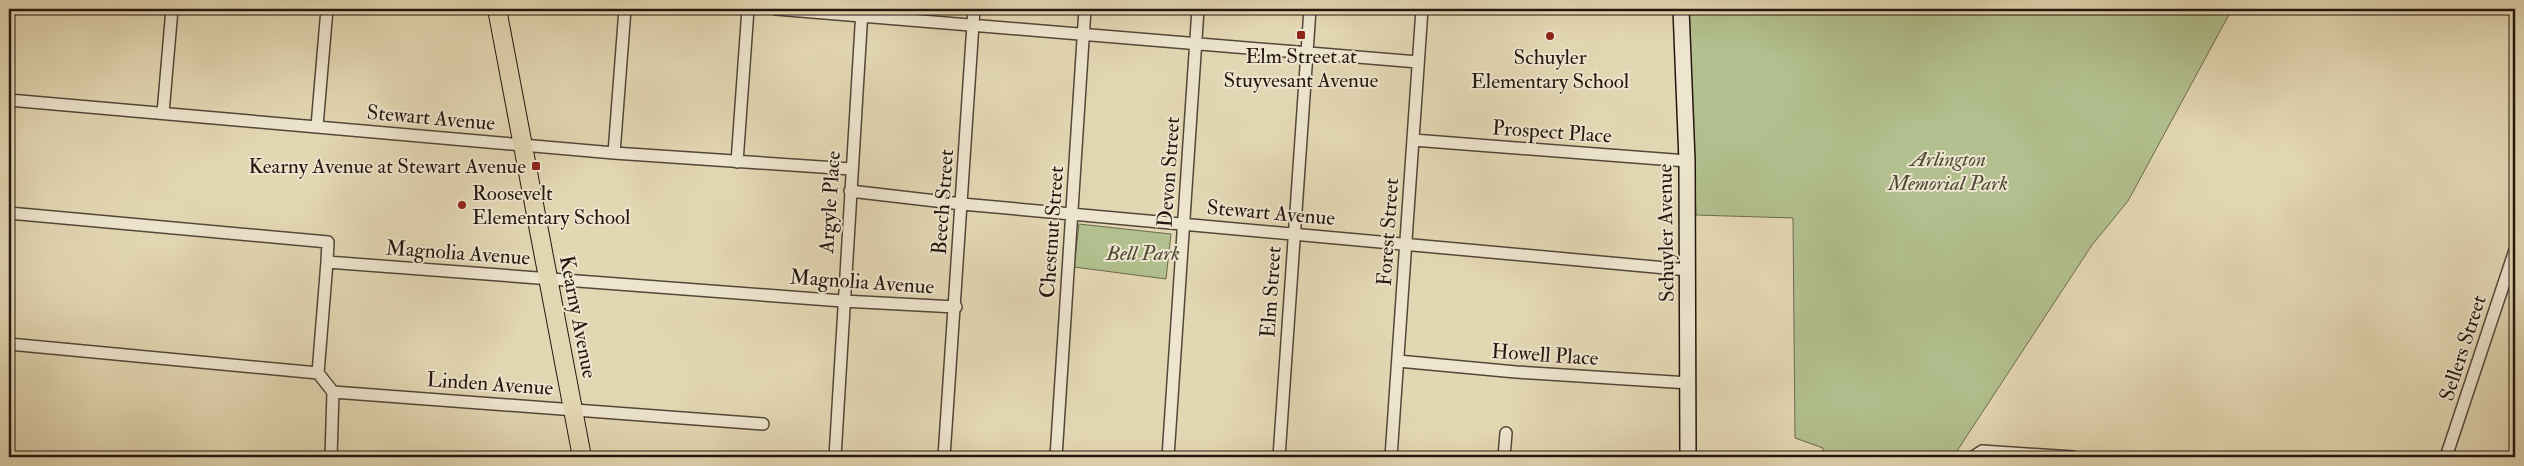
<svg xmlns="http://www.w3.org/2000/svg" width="2524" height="466" font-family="'IM FELL Double Pica',serif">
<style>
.green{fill:#b2bf8e;stroke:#6c6a4e}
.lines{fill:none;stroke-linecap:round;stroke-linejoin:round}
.street-casing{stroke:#544638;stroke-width:14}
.secondary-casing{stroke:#25160f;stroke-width:18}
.primary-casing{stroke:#25160f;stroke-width:20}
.street{stroke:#ede5ce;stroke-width:11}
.secondary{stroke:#ede5ce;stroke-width:15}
.primary{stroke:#e3d7b3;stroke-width:18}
.poi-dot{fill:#8f2418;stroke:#ede5ce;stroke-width:2}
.labels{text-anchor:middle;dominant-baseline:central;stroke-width:4;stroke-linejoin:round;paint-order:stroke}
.poi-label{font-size:21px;fill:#25160f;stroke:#ede5ce}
.street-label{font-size:21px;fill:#25160f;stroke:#ede5ce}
.park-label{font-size:21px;font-style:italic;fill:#4f4935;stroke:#ede5ce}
</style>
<rect width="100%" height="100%" fill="#e3d7b3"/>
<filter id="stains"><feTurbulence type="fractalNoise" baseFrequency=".004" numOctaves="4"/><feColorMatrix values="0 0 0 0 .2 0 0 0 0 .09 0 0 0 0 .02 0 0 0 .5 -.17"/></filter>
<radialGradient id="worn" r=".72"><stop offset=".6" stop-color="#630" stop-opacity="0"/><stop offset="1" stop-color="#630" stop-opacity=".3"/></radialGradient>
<!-- green -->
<path class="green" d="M1689,9H2232L2128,201L2092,245L1953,457H1822L1823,448L1795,438L1793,218L1696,215Z
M1079,224L1171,234L1166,279L1074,267Z"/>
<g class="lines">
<!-- street casing -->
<g class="street-casing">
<path id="street" d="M776,9L1418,62
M9,100L614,153L851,169
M163,113L172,9
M317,126L327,9
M1413,140L1687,161
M614,153L625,9
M737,162L748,9
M850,191L962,204L1688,270
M9,213L328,242L327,262L843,301L956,307
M327,262L318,373L333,392L331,457
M9,344L318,373
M1398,361L1516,372L1689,383
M333,392L763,424
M835,457L862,10
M944,457L974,9
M1056,457L1085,9
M1168,457L1198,9
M1279,457L1310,9
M1391,457L1422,9
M1504,457L1506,433
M1973,457L1982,451L2073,457
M2446,457L2515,250"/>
</g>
<!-- secondary casing -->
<g class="secondary-casing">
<path id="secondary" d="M1681,9L1687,161L1688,457"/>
</g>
<!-- primary casing -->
<g class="primary-casing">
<path id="primary" d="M497,9L582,457"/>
</g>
<!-- street -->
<use href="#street" class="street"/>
<!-- secondary -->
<use href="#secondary" class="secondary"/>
<!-- primary -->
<use href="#primary" class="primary"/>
</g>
<!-- markers -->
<g class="poi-dot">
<rect x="1296" y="30" width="10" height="10" rx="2.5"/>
<circle cx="1550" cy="36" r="5"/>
<rect x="531" y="161" width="10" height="10" rx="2.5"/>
<circle cx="462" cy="205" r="5"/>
</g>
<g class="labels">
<!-- poi labels -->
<g class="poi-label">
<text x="1301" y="56">Elm Street at<tspan x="1301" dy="24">Stuyvesant Avenue</tspan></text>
<text x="1550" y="57">Schuyler<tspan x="1550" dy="24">Elementary School</tspan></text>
<text x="526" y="166" text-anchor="end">Kearny Avenue at Stewart Avenue</text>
<text x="472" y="193" text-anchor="start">Roosevelt<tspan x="472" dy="24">Elementary School</tspan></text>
</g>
<!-- street labels -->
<g class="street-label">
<text transform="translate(431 118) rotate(5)">Stewart Avenue</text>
<text transform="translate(1552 132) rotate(4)">Prospect Place</text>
<text transform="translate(1169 172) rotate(-86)">Devon Street</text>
<text transform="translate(830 202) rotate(-86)">Argyle Place</text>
<text transform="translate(943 202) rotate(-86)">Beech Street</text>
<text transform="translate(1271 213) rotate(5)">Stewart Avenue</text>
<text transform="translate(1052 232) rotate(-86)">Chestnut Street</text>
<text transform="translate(1388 232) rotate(-86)">Forest Street</text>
<text transform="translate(1666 233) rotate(-91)">Schuyler Avenue</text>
<text transform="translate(458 253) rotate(4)">Magnolia Avenue</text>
<text transform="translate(862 282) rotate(4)">Magnolia Avenue</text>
<text transform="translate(1271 292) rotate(-86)">Elm Street</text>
<text transform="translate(578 317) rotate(79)">Kearny Avenue</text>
<text transform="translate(2463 348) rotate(-72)">Sellers Street</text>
<text transform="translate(1545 355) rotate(4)">Howell Place</text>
<text transform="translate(490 384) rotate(4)">Linden Avenue</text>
</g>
<!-- park labels -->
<g class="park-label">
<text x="1948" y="159">Arlington<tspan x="1948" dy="24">Memorial Park</tspan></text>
<text x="1143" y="253">Bell Park</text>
</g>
</g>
<!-- margin -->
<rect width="2524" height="466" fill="none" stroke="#e3d7b3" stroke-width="30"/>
<rect x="10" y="10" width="2504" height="446" fill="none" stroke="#25160f" stroke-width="2.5"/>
<rect x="15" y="15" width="2494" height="436" fill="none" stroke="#25160f"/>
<rect width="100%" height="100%" filter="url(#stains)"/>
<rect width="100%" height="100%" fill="url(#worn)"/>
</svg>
